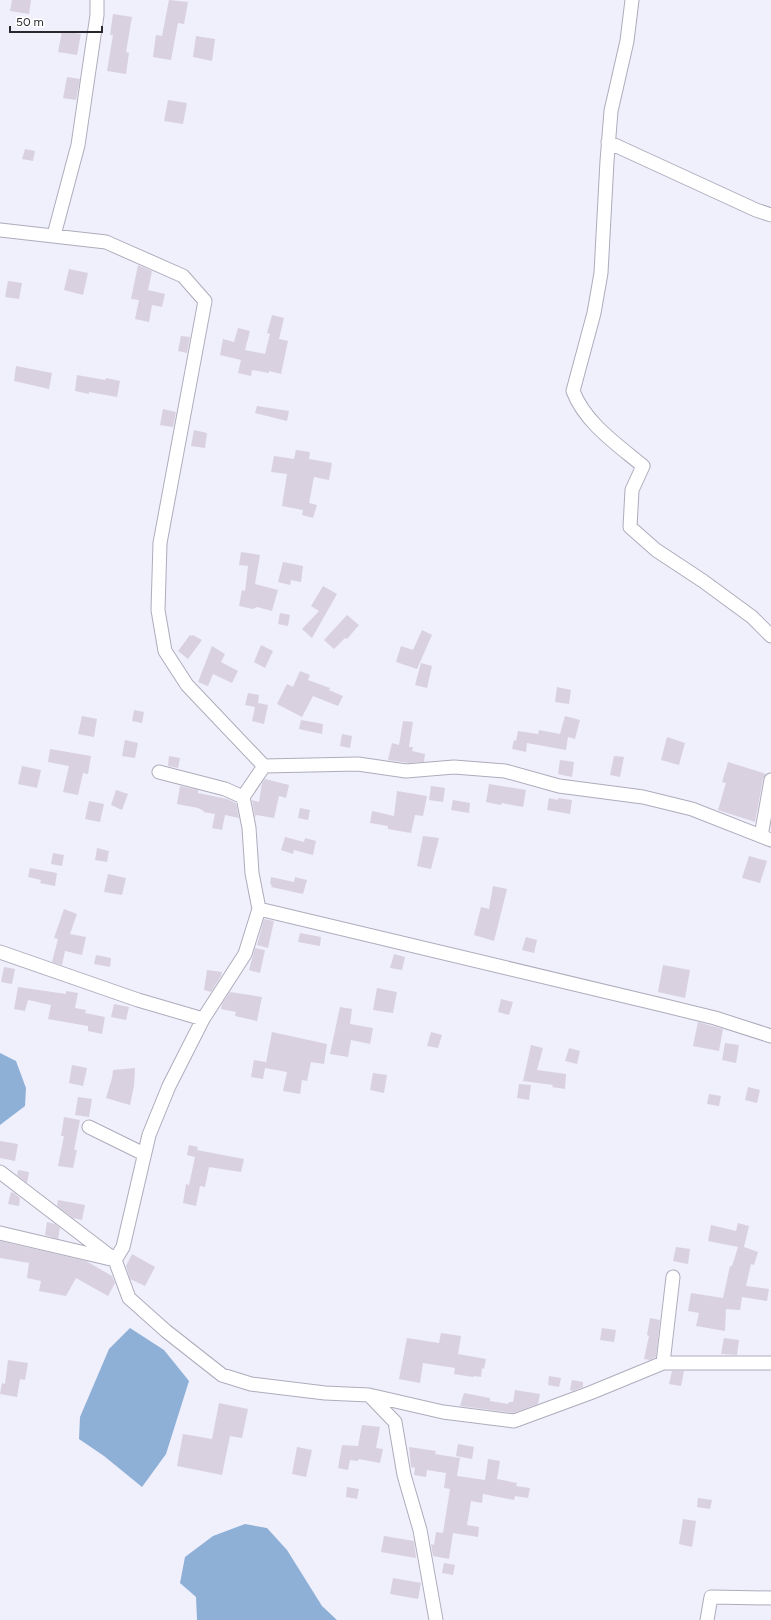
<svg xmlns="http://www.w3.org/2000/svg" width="771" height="1620" font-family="Figtree,sans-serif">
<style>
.water{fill:#8eb0d7}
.building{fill:#d9d1e0}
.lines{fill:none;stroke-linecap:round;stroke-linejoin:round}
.minor-casing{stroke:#aeacbc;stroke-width:15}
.minor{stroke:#fff;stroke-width:13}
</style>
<rect width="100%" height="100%" fill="#f0effc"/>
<!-- water -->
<path class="water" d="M0,1053L16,1061L26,1088L25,1106L0,1125Z
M130,1328L164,1350L189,1381L166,1454L142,1487L104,1456L79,1439L80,1417L109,1349Z
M245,1524L267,1528L287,1550L322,1606L337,1620H197L196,1597L180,1583L185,1557L213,1536Z"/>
<!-- building -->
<path class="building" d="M12,0H31L29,14L10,11Z
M169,0L188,2L184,24L178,23L171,60L153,57L156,35L162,36Z
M113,14L132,17L126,52L129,53L126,74L107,71L113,35H110Z
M62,31L81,34L77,55L58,52Z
M196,36L215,39L212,61L193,57Z
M67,77L80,79L76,100L63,98Z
M168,100L187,103L183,124L164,121Z
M25,149L35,151L33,161L22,159Z
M138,265L152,271L148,290L165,294L162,307L152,305L149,322L135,319L139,300L131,299Z
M69,269L88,273L83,295L64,290Z
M8,281L22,283L19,299L5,297Z
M272,315L284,318L279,339L288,341L281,374L269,371V373L252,370L251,376L238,373L241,360L220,355L223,339L234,342L238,328L250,331L245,350L265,354L270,334L267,333Z
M181,336L190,337L187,353L178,351Z
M16,366L52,373L49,389L14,381Z
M77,375L105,380L106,378L120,381L117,397L89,392V394L75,391Z
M257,406L289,411L287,421L255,413Z
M163,409L176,412L173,427L160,425Z
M194,430L207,433L205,448L191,446Z
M296,450L310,452L309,459L332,463L329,480L314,477L309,503L317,505L313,518L302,515L303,510L282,506L287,474L271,472L274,456L294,459Z
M241,552L260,555L255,584L278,590L272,611L257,607L253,609L239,606L242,590L245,591L248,566L239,565Z
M283,562L303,566L301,582L291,580L290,585L278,582Z
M323,586L337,594L312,638L302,629L319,611L311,606Z
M280,613L290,615L288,626L278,624Z
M347,615L359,625L347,639L345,638L334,649L324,640Z
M422,630L432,635L417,669L396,662L401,646L413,650Z
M190,635L192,636L193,635L202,640L188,659L178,651Z
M261,645L273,651L265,668L254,662Z
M212,646L225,654L221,662L238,671L232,683L213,674L208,686L198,682Z
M421,663L432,666L427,688L415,685Z
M300,671L310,675L308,680L330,688L329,690L343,696L338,706L313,696L302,717L277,704L287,684L293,687Z
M557,687L571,690L569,704L555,702Z
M248,693L259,695L258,703L268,705L264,724L252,721L255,707L245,705Z
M134,710L144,712L142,723L132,721Z
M82,716L97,719L94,737L78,734Z
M565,716L580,720L575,739L568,737L566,750L527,743L526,752L512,749L514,740L516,741L518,731L538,734L539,730L560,734Z
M301,720L323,724L322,734L299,729Z
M403,721L413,722L409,747H413L412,751L425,754L424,762L409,763L388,760L392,743L399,745Z
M342,734L352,736L350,748L340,746Z
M667,737L685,743L679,765L661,760Z
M125,740L138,743L135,758L122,756Z
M50,749L91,756L88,774L83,773L78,795L63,792L69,766L48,762Z
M169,756L180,758L178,768L168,766Z
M614,756L624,757L620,777L610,775Z
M560,760L574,762L572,777L558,774Z
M728,762L766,774L763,779L755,822L718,810L726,783L722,782Z
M22,766L41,770L37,788L18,784Z
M265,779L289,785L286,798L279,796L274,818L256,815L255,818L252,800L259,802L262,783Z
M489,784L526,790L523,807L502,803L501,805L486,802Z
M180,786L198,790V793L227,799L236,803L239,818L225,815L222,830L212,828L215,814L203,812L204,811L198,808L177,804Z
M431,786L445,788L443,802L429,800Z
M116,790L128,794L122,810L111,805Z
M397,791L427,796L423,816L415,815L411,833L388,829V826L370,823L372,811L394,816Z
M549,798L558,800V798L572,800L570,814L547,810Z
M453,800L470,803L469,813L451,810Z
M89,801L104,804L100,822L85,819Z
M300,808L310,810L308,820L298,818Z
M423,836L439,838L431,869L417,866Z
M285,837L304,842L305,838L316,841L313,855L294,850L293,854L281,850Z
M97,848L109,851L107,862L95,860Z
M53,853L64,855L62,866L51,864Z
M749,856L767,861L760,883L742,878Z
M30,868L57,873L55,886L40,883L41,880L28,877Z
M108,874L126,878L122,895L104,892Z
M271,877L294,882L295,877L307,880L303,894L271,887L272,885L270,884Z
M493,886L507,889L494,941L474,935L481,907L489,909Z
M64,909L77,914L70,934L86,937L82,955L65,951L62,965L52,962L58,939L54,938Z
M264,919L274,921L268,948L257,945Z
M300,933L321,937L320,946L298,942Z
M526,937L537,940L534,953L522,950Z
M255,948L265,950L260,973L249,970Z
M394,954L405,957L402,970L390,968Z
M96,955L111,958L110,967L94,964Z
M663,965L690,970L685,998L658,992Z
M4,967L15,969L12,984L1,982Z
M207,970L222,972L221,976L211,992L204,990Z
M18,987L66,994V991L78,993L75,1008L86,1010L85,1013L105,1017L102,1034L88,1031V1026L48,1019L51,1005L28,1000L25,1011L14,1009Z
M377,988L397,992L393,1013L373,1010Z
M230,992L262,997L257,1021L235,1016L236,1012L221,1009L222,1004Z
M501,999L513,1002L509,1015L498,1012Z
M114,1004L129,1007L126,1020L111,1017Z
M340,1007L352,1009L350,1024L373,1028L370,1044L351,1040L348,1057L330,1054Z
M698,1022L723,1029L719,1051L693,1046Z
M272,1032L327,1044L324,1064L311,1062L307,1081L302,1080L300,1094L283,1091L287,1072L265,1068Z
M431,1032L442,1035L438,1048L427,1046Z
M725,1043L739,1045L736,1063L722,1060Z
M531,1045L543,1048L537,1070L566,1074L565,1089L552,1087L553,1085L523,1081Z
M569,1048L580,1051L577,1064L565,1061Z
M254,1060L266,1062L263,1079L251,1077Z
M72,1065L87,1068L83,1086L69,1083Z
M135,1068L134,1086L130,1105L106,1098L112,1078L113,1070Z
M373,1073L387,1075L384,1093L370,1090Z
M519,1084L531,1085L529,1100L517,1098Z
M748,1087L760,1090L757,1103L745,1100Z
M709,1094L721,1096L719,1106L707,1104Z
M78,1097L92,1099L89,1117L75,1115Z
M64,1117L80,1120L74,1150H77L73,1168L58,1166L64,1136H61Z
M0,1141L18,1144L15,1161L0,1158Z
M189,1145L198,1147L197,1150L244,1159L241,1172L209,1167L205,1187L200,1186L196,1206L183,1203L186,1184L189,1185L195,1157L187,1155Z
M18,1170L29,1172L27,1183L17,1175Z
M11,1192L14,1193L20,1198L19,1206L8,1204Z
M58,1200L85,1205L82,1220L73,1218L57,1206Z
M47,1222L55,1224L60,1228L58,1239L45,1235Z
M738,1223L749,1226L744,1247L758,1252L754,1265L751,1264L746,1286L769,1289L767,1301L742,1297L740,1310L726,1309L725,1331L696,1326L699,1313L688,1311L691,1293L723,1298L730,1266H732L738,1247L708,1241L711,1225L736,1231Z
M0,1241L86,1261L112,1276L115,1283L108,1296L76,1278L66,1296L39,1291L41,1281L27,1278L29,1263L0,1258Z
M676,1247L690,1249L688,1264L673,1261Z
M132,1254L155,1267L145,1286L130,1279L126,1266Z
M650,1318L660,1320L656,1357L650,1360L644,1359L649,1336L647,1335Z
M602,1328L616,1330L614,1342L600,1340Z
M441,1333L461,1336L458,1354L486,1359L484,1369L482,1368L481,1377L474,1376L473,1377L454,1374L455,1368L423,1363L420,1383L399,1379L407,1338L439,1343Z
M724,1338L739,1340L737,1355L721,1354Z
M8,1360L28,1363L25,1380L20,1379L17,1397L0,1394L2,1383L5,1384Z
M672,1371H684L681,1386L669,1384Z
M549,1376L561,1378L559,1387L548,1385Z
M572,1380L583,1382V1387L573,1391L570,1390Z
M515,1390L540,1394L538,1404L513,1413L460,1406L464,1393L490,1398V1401L508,1404L509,1402H513Z
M219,1403L248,1409L242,1438L230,1436L222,1475L177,1466L183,1434L212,1439Z
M362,1425L380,1427L376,1448L383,1449L380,1463L359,1459L358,1461L350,1460L348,1470L338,1468L342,1445L358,1446Z
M458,1444L474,1447L472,1459L456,1456Z
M297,1447L312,1450L306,1477L292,1474Z
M409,1447L436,1451L435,1454L460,1458L457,1476L485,1480L488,1459L500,1461L497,1479L517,1483L516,1486L530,1488L528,1498L515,1496L514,1500L483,1494L482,1503L471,1501L467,1525L479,1527L478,1537L453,1533L449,1559L433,1556L431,1544L434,1545L436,1532L443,1533L450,1489L444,1488L446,1473L427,1470L426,1477L414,1475L415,1468L411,1467Z
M347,1487L359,1489L357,1499L346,1497Z
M698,1498L712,1500L710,1509L697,1507Z
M683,1519L696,1521L692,1547L679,1544Z
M384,1536L414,1541L416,1558L381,1552Z
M444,1563L455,1565L453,1575L442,1573Z
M393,1578L421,1583L418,1599L390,1594Z"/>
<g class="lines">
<!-- minor casing -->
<g class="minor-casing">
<path id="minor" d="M632,0L627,41L611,111L607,161L601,273L594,313L573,391C585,423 618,445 643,466L632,490L630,527L656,550L703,581L752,617L771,636
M608,142L756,210L771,215
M0,230L106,242L183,276L205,301L160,543L158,610L165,651L187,685L264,766L358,764L406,771L454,767L505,771L559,786L643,797L692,809L771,840
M54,235L78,145L97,15V0
M243,797L264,766
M761,836L771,780
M259,909L662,1005L715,1018L771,1036
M0,952L138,1000L203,1019
M89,1127L144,1154
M0,1172L115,1260L123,1247L149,1135L169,1086L203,1019L245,954L259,909L252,873L249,828L243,797L225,789L159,772
M0,1233L115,1260L129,1298L166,1331L222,1375L251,1384L325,1393L369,1395L395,1422L404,1475L420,1530L436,1620
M663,1363L673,1277
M369,1395L443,1412L514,1421L590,1393L663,1363H771
M707,1620L711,1597L771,1598"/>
</g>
<!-- minor -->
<use href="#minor" class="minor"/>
</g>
<!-- scale -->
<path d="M10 26v6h92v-6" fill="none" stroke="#29282f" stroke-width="2"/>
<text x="16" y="26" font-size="12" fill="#29282f" stroke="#ffffff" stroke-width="3" paint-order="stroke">50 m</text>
</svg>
